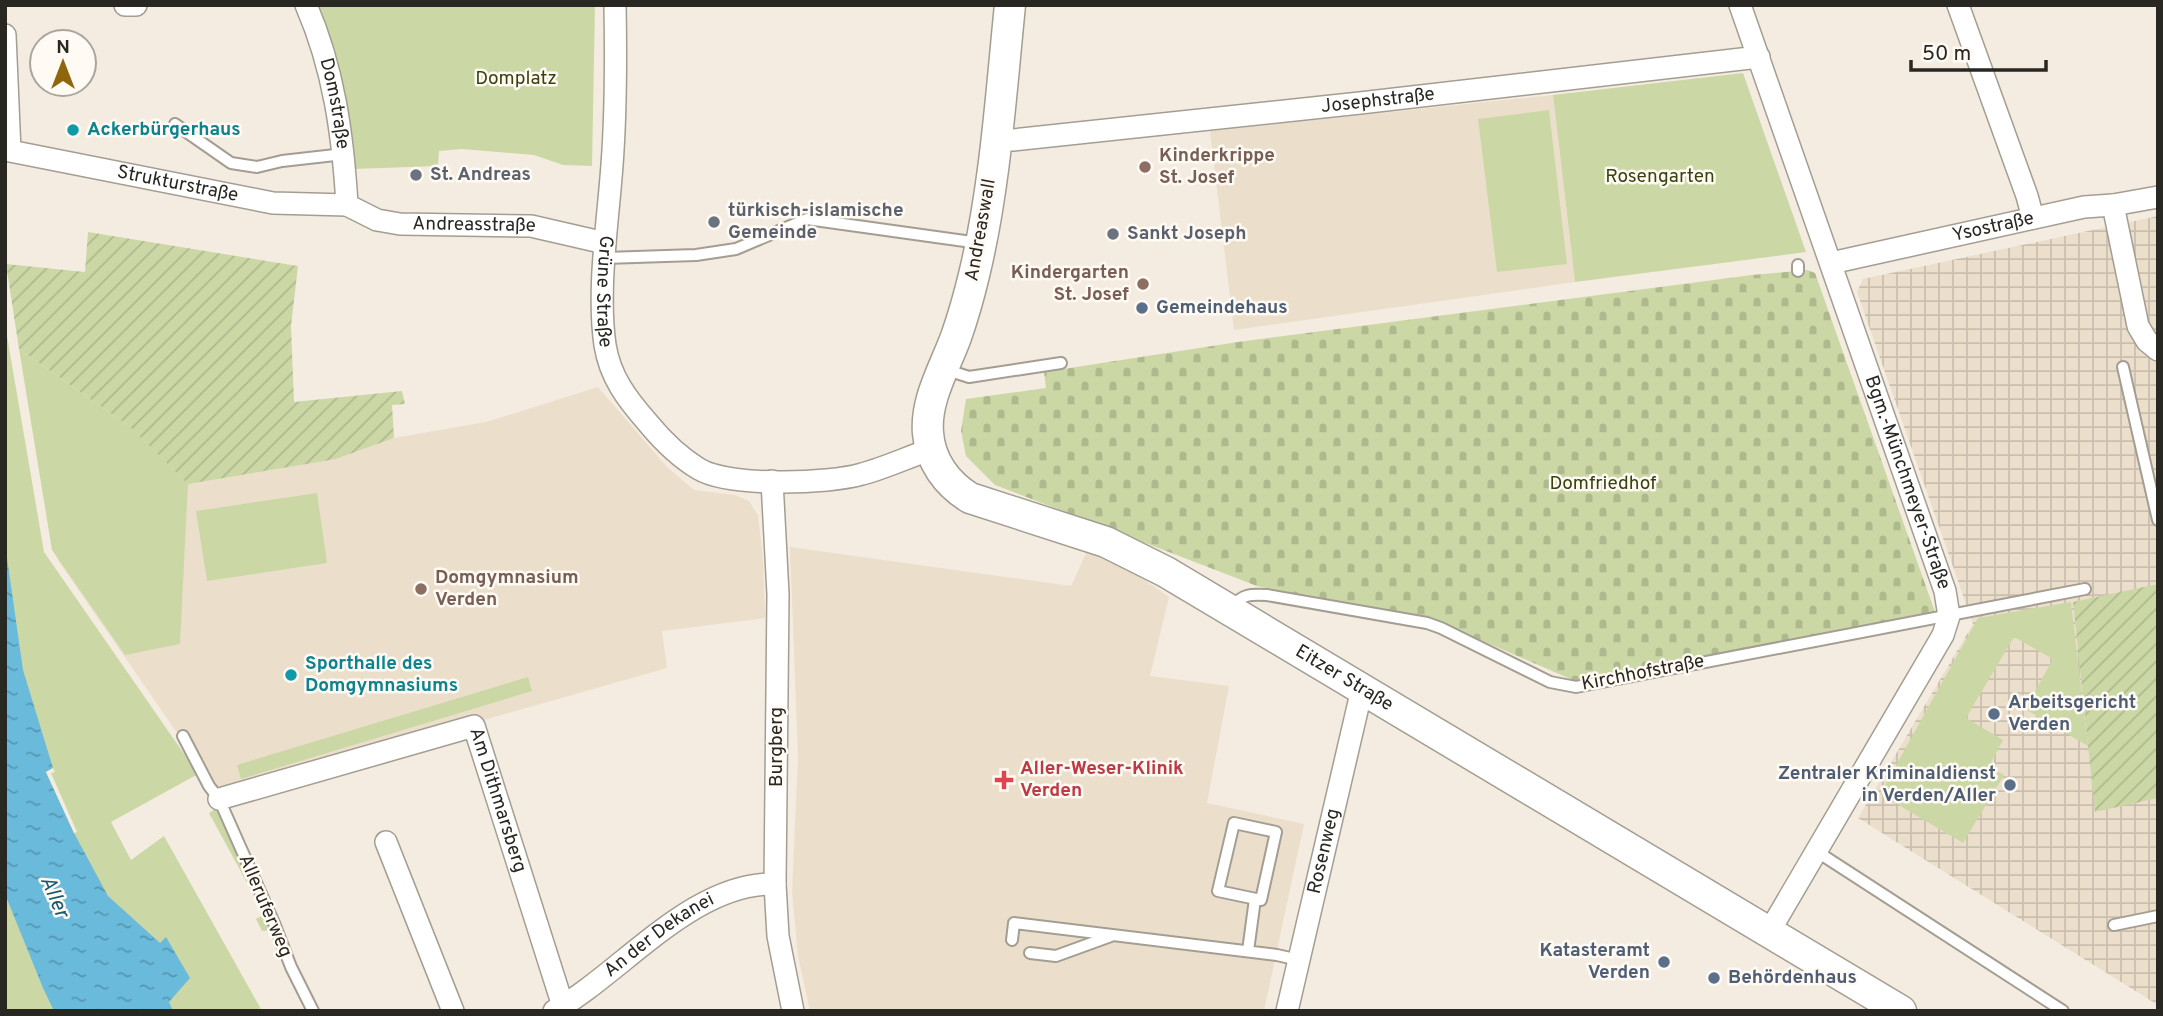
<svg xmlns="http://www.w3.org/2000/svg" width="2163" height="1016" font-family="Overpass,sans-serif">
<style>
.built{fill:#ebdfcc}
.industrial{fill:url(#industrial-grid)}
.green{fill:#cbd8a5}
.cemetery{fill:url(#cemetery-stones)}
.garden{fill:url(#garden-furrows)}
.water{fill:url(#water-ripples)}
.pier{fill:#f4ece0}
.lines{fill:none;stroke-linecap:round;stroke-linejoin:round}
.lane-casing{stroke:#a49d92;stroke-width:14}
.street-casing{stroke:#a49d92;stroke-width:24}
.secondary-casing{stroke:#a49d92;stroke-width:33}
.lane{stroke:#fff;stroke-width:10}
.street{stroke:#fff;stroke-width:21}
.secondary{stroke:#fff;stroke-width:30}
.culture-dot{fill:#0f9aa8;stroke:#fffaf3;stroke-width:2.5}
.education-dot{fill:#8d6e63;stroke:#fffaf3;stroke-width:2.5}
.worship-dot{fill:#6b7280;stroke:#fffaf3;stroke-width:2.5}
.service-dot{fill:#5c6f8a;stroke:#fffaf3;stroke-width:2.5}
.health-dot{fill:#e0444e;stroke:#fffaf3;stroke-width:2.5}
.labels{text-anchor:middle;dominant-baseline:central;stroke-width:5;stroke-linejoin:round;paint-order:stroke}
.park-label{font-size:19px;fill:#39420f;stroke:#fffaf3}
.street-label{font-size:19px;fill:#292722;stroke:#fffaf3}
.culture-label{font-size:19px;font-weight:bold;fill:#0d838f;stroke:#fffaf3;text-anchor:start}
.education-label{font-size:19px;font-weight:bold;fill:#785e54;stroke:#fffaf3;text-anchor:start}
.worship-label{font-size:19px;font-weight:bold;fill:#5b616d;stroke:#fffaf3;text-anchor:start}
.service-label{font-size:19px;font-weight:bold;fill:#4e5e75;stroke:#fffaf3;text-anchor:start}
.health-label{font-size:19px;font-weight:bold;fill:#be3a42;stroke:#fffaf3;text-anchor:start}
.water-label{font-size:21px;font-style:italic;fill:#15576e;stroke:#fffaf3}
</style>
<defs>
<pattern id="industrial-grid" width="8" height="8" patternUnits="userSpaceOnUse" patternTransform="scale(1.75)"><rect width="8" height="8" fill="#ebdfcc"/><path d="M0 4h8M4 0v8" fill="none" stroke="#cabfaf"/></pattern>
<pattern id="cemetery-stones" width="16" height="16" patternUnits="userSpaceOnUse" patternTransform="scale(1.75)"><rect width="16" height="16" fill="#cbd8a5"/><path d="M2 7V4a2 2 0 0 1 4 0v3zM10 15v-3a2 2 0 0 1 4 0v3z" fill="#aeb98e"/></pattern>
<pattern id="garden-furrows" width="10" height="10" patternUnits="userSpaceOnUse" patternTransform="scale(1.75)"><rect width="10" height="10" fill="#cbd8a5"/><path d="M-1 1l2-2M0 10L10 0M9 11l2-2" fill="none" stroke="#aeb98e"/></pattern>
<pattern id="water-ripples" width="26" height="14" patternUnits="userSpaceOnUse" patternTransform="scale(1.75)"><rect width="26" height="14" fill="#69badb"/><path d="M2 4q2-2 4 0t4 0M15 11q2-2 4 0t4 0" fill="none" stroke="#5697b1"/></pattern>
</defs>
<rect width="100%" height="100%" fill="#f4ece0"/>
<!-- built -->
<path class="built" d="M1553,95L1575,282L1234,330L1210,131Z
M598,387L667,467L694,490L735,495L749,501L758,515L763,559L765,618L662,631L667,668L220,795L57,559L130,427L336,459L394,438L486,422Z
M790,547L1071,586L1087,551L1143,579L1169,597L1150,676L1229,686L1207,803L1304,824L1264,1011H810L798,956L792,892L798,757Z"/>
<!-- industrial -->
<path class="industrial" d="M2158,216V1005L1858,818L1973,624L1857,292L1863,279Z"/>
<!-- green -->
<path class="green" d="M313,5H595L592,166L563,165L534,155L462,149L439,151L438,166L353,169Z
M1743,73L1806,252L1575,282L1553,95Z
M1549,110L1567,264L1497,272L1478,119Z
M5,324L44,552L198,774L111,822L131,860L164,836L262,1011H5Z
M19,349L130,427L188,484L180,644L125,655L52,550Z
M317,493L327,563L207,581L196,511Z
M2071,602L2088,746L2025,709L2053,659L2014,637L1966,718L2003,740L1989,766L2004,775L1963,843L1880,794L1978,618Z
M528,677L532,691L241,779L237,765Z
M220,806L276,930L262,931L256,919L264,914L209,813Z"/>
<!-- cemetery -->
<path class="cemetery" d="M1807,270L1815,273L1935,612L1575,681L1446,625L1257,586L995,485L966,456L961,431L966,399L1046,388L1044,372L1238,342L1752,275Z"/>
<!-- garden -->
<path class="garden" d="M88,232L298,266L291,326L294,402L402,391L405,404L392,405L394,438L336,459L188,484L130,427L19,349L6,264L85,272Z
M2158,584V798L2095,812L2073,602Z"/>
<!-- water -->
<path class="water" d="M5,544L23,670L53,768L46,772L74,833L108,896L160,943L166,937L190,978L169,1002L173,1011H54L43,988L5,894Z"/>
<!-- pier -->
<path class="pier" d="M53,768L55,772L51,773L77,832L74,833L46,772Z"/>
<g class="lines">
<!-- lane casing -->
<g class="lane-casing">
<path id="lane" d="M175,124L231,163L257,167L282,161L344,154
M605,258L696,255L736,249L807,219L979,243
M1798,265V271
M2123,367L2158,520
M944,369L969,377L1061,363
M1232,608C1241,594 1251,594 1267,595L1427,623L1441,628L1550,682L1576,687L2085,589
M183,736L209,786L219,799L274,923L291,967L313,1011
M1234,823L1276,832L1261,900L1218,891Z
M1816,851L2063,1011
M2114,925L2158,916
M1012,940L1014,923L1277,955L1299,960
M1248,951L1255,899
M1030,953L1056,956L1111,936"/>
</g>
<!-- street casing -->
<g class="street-casing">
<g id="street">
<path d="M125,5H136"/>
<path id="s1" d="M306,5C334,69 343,136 347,205"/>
<path id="s2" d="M615,5C616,58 616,112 612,165C608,222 597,289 605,345C610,377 627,399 648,423C662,440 679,457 699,469C729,487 828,484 862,474C885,468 908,457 932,449"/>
<path id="s3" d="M1740,5L1945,591L1949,616L1943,635L1769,932"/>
<path d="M1958,5L2027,196L2033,218"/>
<path id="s4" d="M5,35L10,151L273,203L347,205"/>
<path id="s5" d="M997,140H1013L1360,103L1759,57"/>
<path id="s6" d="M347,205L377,220L400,224L531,226L605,243"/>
<path d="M2113,205L2138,326L2147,341L2158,350"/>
<path id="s7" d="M1831,263L2084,207L2113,205L2158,197"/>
<path d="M772,481L778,594L775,884L778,936L793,1011"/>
<path id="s8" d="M219,799L474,726L563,1006"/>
<path d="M386,842L453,1011"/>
<path id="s9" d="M554,1011C622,973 692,882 775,884"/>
<path id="s10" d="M1287,1011L1359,702L1364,690"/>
</g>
</g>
<!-- secondary casing -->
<g class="secondary-casing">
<g id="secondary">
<path id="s11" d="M1010,5C1001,94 995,189 974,275C969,296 963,317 956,337C945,367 925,400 928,433C930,461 947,484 970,498L1106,542L1166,572L1901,1011"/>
</g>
</g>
<!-- lane -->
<use href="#lane" class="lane"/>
<!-- street -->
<use href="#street" class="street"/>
<!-- secondary -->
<use href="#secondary" class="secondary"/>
</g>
<!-- markers -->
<g class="culture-dot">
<circle cx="73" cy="130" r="7"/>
<circle cx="291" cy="675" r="7"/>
</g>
<g class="education-dot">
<circle cx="1145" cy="167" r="7"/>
<circle cx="1143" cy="284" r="7"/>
<circle cx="421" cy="589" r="7"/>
</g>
<g class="worship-dot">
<circle cx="416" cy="175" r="7"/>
<circle cx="714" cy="222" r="7"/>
<circle cx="1113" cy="234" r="7"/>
</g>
<g class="service-dot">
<circle cx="1142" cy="308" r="7"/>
<circle cx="1994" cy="714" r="7"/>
<circle cx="2010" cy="785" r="7"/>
<circle cx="1664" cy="962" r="7"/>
<circle cx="1714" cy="978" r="7"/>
</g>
<path class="health-dot" d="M1000.5 769.5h7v7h7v7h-7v7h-7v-7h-7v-7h7z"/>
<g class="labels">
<!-- park labels -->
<g class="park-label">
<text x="516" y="79">Domplatz</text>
<text x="1660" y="177">Rosengarten</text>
<text x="1603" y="484">Domfriedhof</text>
</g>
<!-- street labels -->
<g class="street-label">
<text stroke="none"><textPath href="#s5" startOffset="383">Josephstraße</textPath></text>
<text stroke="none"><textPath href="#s1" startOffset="103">Domstraße</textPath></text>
<text stroke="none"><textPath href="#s4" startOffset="287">Strukturstraße</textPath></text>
<text stroke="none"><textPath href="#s6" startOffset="131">Andreasstraße</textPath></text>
<text stroke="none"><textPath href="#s7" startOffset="166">Ysostraße</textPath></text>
<text transform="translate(981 230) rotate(-80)">Andreaswall</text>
<text stroke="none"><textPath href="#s2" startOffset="287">Grüne Straße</textPath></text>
<text stroke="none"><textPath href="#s3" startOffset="506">Bgm.-Münchmeyer-Straße</textPath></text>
<text transform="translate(1643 673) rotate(-11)">Kirchhofstraße</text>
<text stroke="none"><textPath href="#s11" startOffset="936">Eitzer Straße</textPath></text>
<text transform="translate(777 747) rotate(-90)">Burgberg</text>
<text stroke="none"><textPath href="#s8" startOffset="343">Am Dithmarsberg</textPath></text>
<text stroke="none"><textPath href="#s10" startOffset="164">Rosenweg</textPath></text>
<text transform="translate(265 906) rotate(67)">Alleruferweg</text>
<text stroke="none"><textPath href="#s9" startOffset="130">An der Dekanei</textPath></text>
</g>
<!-- culture labels -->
<g class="culture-label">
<text x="87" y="130">Ackerbürgerhaus</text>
<text x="305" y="664">Sporthalle des<tspan x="305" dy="22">Domgymnasiums</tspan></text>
</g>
<!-- education labels -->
<g class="education-label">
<text x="1159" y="156">Kinderkrippe<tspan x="1159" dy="22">St. Josef</tspan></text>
<text x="1129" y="273" text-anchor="end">Kindergarten<tspan x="1129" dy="22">St. Josef</tspan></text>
<text x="435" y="578">Domgymnasium<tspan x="435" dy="22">Verden</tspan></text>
</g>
<!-- worship labels -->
<g class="worship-label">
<text x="430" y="175">St. Andreas</text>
<text x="728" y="211">türkisch-islamische<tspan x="728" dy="22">Gemeinde</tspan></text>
<text x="1127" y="234">Sankt Joseph</text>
</g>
<!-- service labels -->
<g class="service-label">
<text x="1156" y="308">Gemeindehaus</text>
<text x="2008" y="703">Arbeitsgericht<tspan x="2008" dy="22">Verden</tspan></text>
<text x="1996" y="774" text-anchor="end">Zentraler Kriminaldienst<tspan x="1996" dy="22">in Verden/Aller</tspan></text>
<text x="1650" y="951" text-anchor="end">Katasteramt<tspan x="1650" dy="22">Verden</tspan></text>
<text x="1728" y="978">Behördenhaus</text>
</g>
<!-- health labels -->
<g class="health-label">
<text x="1020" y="769">Aller-Weser-Klinik<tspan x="1020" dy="22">Verden</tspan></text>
</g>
<!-- water labels -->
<g class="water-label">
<text transform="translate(54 897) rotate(67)">Aller</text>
</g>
</g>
<!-- border -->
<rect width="2163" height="1016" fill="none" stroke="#292722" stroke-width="14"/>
<!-- north arrow -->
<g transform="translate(63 63)"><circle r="33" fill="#fffaf3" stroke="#a9a69f" stroke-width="2"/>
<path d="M0-5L12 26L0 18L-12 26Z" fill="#8f660c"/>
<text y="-10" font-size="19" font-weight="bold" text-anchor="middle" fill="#292722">N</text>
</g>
<!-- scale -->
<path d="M1911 60v10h135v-10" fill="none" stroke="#292722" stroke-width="3.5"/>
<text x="1922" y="60" font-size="21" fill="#292722" stroke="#fffaf3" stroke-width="5" paint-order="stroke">50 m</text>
</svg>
